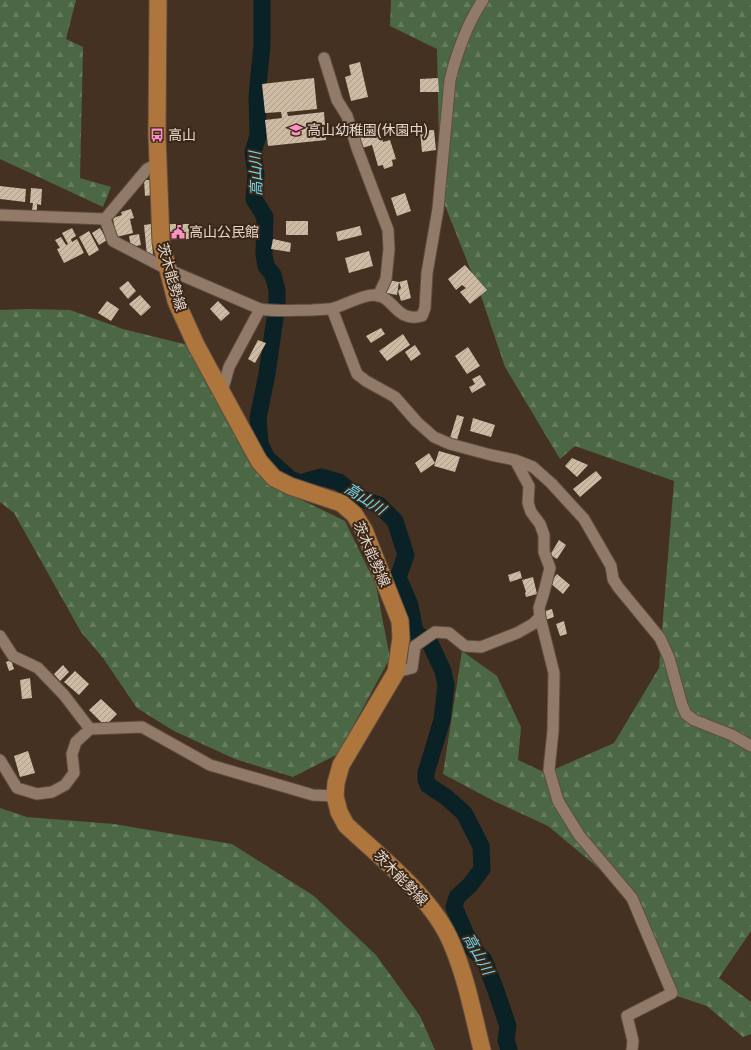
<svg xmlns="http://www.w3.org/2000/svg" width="751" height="1050" font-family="'Roboto Condensed','Noto Sans JP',sans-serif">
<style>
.forest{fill:url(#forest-firs)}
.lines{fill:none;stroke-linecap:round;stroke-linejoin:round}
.river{stroke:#0a2126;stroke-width:17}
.building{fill:url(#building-hatch)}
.street-casing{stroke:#5f4e40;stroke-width:13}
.primary-casing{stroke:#5f4e40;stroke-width:19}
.street{stroke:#927a68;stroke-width:11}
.primary{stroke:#ae753d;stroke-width:17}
.labels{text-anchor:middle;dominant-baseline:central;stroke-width:4;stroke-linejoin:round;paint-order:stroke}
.poi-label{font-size:14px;fill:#e5d8ce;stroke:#3b2717;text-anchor:start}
.street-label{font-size:14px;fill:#e5d8ce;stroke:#3b2717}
.water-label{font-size:15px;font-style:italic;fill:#6cd7f0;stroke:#3b2717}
</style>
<defs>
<pattern id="forest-firs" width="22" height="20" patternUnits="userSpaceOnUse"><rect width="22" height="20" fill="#4c6744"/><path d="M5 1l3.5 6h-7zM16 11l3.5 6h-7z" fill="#667c5e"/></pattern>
<pattern id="building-hatch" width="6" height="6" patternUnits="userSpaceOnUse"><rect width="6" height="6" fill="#cebba3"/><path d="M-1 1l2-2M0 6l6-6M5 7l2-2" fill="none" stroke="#ac9c8a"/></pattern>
</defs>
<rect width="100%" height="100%" fill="#453121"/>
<!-- forest -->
<path class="forest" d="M0,0H76L66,39L83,47L80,178L111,187L103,207L0,159Z
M391,0H751V931L719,978L751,1002V1034L743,1037L707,1006L677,996L626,891L548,826L494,801L443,774L462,651L497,676L521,727L518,760L546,773L614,743L659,668L674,481L575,446L560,459L505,367L481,296L440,193L437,49L390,26Z
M29,309L70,310L123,329L188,345L269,484L345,521L376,585L390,658L338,754L293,777L235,759L174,731L137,708L103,658L81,632L14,513L0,502V310Z
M0,808L27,817L114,824L232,844L314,896L376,955L420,1016L435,1050H0Z"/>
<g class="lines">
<!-- river -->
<path class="river" d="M262,0V45L257,96L258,136L253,152L256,175L254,199L265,217L264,255L266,266L273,275L277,290V304L267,374L258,418L260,444L267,458L290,479L300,483L321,477L339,482L359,498L379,505L395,521L406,555L398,577L410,605L415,632L430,643L443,671L446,685L442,720L426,773V779L428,785L446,797L464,813L481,846L482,869L470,885L457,897L454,907L472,948L484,960L495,988L508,1026L506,1040L509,1050"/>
</g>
<!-- building -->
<path class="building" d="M360,62L368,97L351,101L345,77L351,75L349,65Z
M314,78L317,109L287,112L288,116L324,112L326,140L268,146L265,120L282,118L281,112L265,113L262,84Z
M438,78L439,92H420V79Z
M378,124L383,142L390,140L396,159L392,160L393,166L384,169L383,165L378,166L372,145L362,148L357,130Z
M434,130L436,150L422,152L420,131Z
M144,180H150L152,195L145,196Z
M0,186L26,189L25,202L0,199Z
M31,188L42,189L41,205L37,204V210H32L33,203H30Z
M405,193L411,211L397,216L391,198Z
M131,209L134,218L130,219L133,233L116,237L113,218L122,215L121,212Z
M286,221H308V235H286Z
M151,224L153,256H147L144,225Z
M167,224H189V239L168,240Z
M360,226L362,235L338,241L336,232Z
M72,228L76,236L71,239L72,242L77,239L84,253L64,263L57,249L60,248L55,240L61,237L66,245L68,244L62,233Z
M100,228L107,240L99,245L92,233Z
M89,231L99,250L89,256L79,237Z
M139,234L141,245L131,247L129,236Z
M273,239L291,243L290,252L271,249Z
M369,251L373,266L349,273L345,258Z
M465,265L487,290L470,304L460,292L466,288L462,285L456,290L448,279Z
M388,280L399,282L397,295L386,293Z
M407,280L411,298L401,301L398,291L401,288L399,282Z
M128,281L136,291L128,299L119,288Z
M140,295L151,307L141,316L129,304Z
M107,301L119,309L111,321L98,313Z
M218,301L230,313L221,321L210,309Z
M381,328L385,334L371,343L366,336Z
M403,334L410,345L387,361L379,351Z
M258,340L266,343L255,363L248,359Z
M415,345L421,354L411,361L405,352Z
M468,347L480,366L467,374L455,356Z
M480,375L486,385L472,393L469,387L475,384L472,379Z
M457,415L464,417L457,440L450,438Z
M473,418L495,425L491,437L470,431Z
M439,451L460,457L455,472L434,466Z
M429,453L435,463L421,473L415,463Z
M572,458L588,465L577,477L565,466Z
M596,471L602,478L580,497L573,489Z
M559,540L566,545L557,559L550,555Z
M520,571L522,578L510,582L508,575Z
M557,574L570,585L563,594L550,583Z
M533,577L537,594L526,597L525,593L526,592L522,580Z
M552,609L554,617L545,620L542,612Z
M564,621L567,634L560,636L556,624Z
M11,660L14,669L9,671L6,662Z
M63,665L69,672L60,681L54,674Z
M75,671L89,684L79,695L64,682Z
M30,678L32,698L22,699L20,680Z
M101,699L117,714L105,726L89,710Z
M28,751L35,773L20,777L14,756Z"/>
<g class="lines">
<!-- street casing -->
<g class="street-casing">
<path id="street" d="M324,58L337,100L347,116L357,148L388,230L389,249L386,279L378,296
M0,215L105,219L147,169L158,164
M105,219L113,241L167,269L260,309C278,312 295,310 312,310C319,309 327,310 334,308C345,305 362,295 374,295C395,296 395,323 422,316L425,308L427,273L438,209L450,80C457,52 467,24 483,0
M332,309L357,374L366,381L395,397L417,422L434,437L450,444L491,455L515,460L533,467L551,483L584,519L611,566L613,579L618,587L660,638L669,658L682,705L686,714L694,720L732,735L751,746
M222,392L229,367L260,309
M540,617L554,673L553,731L549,770L558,801L579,835L632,898L672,993L627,1016L633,1041L632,1050
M0,636L13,656L38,668L64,695L90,729L142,727L210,765L313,795L335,796
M396,672L412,668L415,646L435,632L449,633L465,646L481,647L517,633L533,624L540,617L539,608L544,592L550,568L544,552V535L540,524L531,512L528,503L529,486L515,460
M0,760L17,788L37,794L52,792L65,785L74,773L72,754L76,742L90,729"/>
</g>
<!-- primary casing -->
<g class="primary-casing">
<path id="primary" d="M158,0L157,135L161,242L176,301L196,345L259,461L274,478L290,486L341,503L354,514L364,530L400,621L401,638L396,672L341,765L336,783L335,796L339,812L346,825C381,858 432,897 451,942C466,976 473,1014 482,1050"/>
</g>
<!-- street -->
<use href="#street" class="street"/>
<!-- primary -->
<use href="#primary" class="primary"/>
</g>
<!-- icons -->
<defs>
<g id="school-bare" transform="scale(1.08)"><path d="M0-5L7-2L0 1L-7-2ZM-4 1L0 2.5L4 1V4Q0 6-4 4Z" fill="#fc8fc3" stroke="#3b2717" stroke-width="2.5" paint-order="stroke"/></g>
<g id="bus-bare" transform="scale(1.08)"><path d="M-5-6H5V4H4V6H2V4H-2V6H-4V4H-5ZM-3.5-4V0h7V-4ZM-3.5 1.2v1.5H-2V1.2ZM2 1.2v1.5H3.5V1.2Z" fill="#fc8fc3" stroke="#3b2717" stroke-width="2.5" paint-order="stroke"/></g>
<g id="civic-bare" transform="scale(1.08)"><path d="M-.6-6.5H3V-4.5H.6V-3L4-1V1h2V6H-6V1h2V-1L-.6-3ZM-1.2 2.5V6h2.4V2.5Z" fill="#fc8fc3" stroke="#3b2717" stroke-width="2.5" paint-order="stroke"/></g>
</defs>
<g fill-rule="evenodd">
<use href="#school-bare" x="296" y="130"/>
<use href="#bus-bare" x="157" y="135"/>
<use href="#civic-bare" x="178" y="232"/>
</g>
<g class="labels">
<!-- poi labels -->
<g class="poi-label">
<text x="307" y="130">高山幼稚園(休園中)</text>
<text x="168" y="135">高山</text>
<text x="189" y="232">高山公民館</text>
</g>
<!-- street labels -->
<g class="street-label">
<text transform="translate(172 277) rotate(74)">茨木能勢線</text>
<text transform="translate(372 554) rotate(66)">茨木能勢線</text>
<text transform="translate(401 878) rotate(46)">茨木能勢線</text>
</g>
<!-- water labels -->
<g class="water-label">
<text transform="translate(256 174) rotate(-92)">高山川</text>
<text transform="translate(365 499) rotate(33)">高山川</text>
<text transform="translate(478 954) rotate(61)">高山川</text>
</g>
</g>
</svg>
